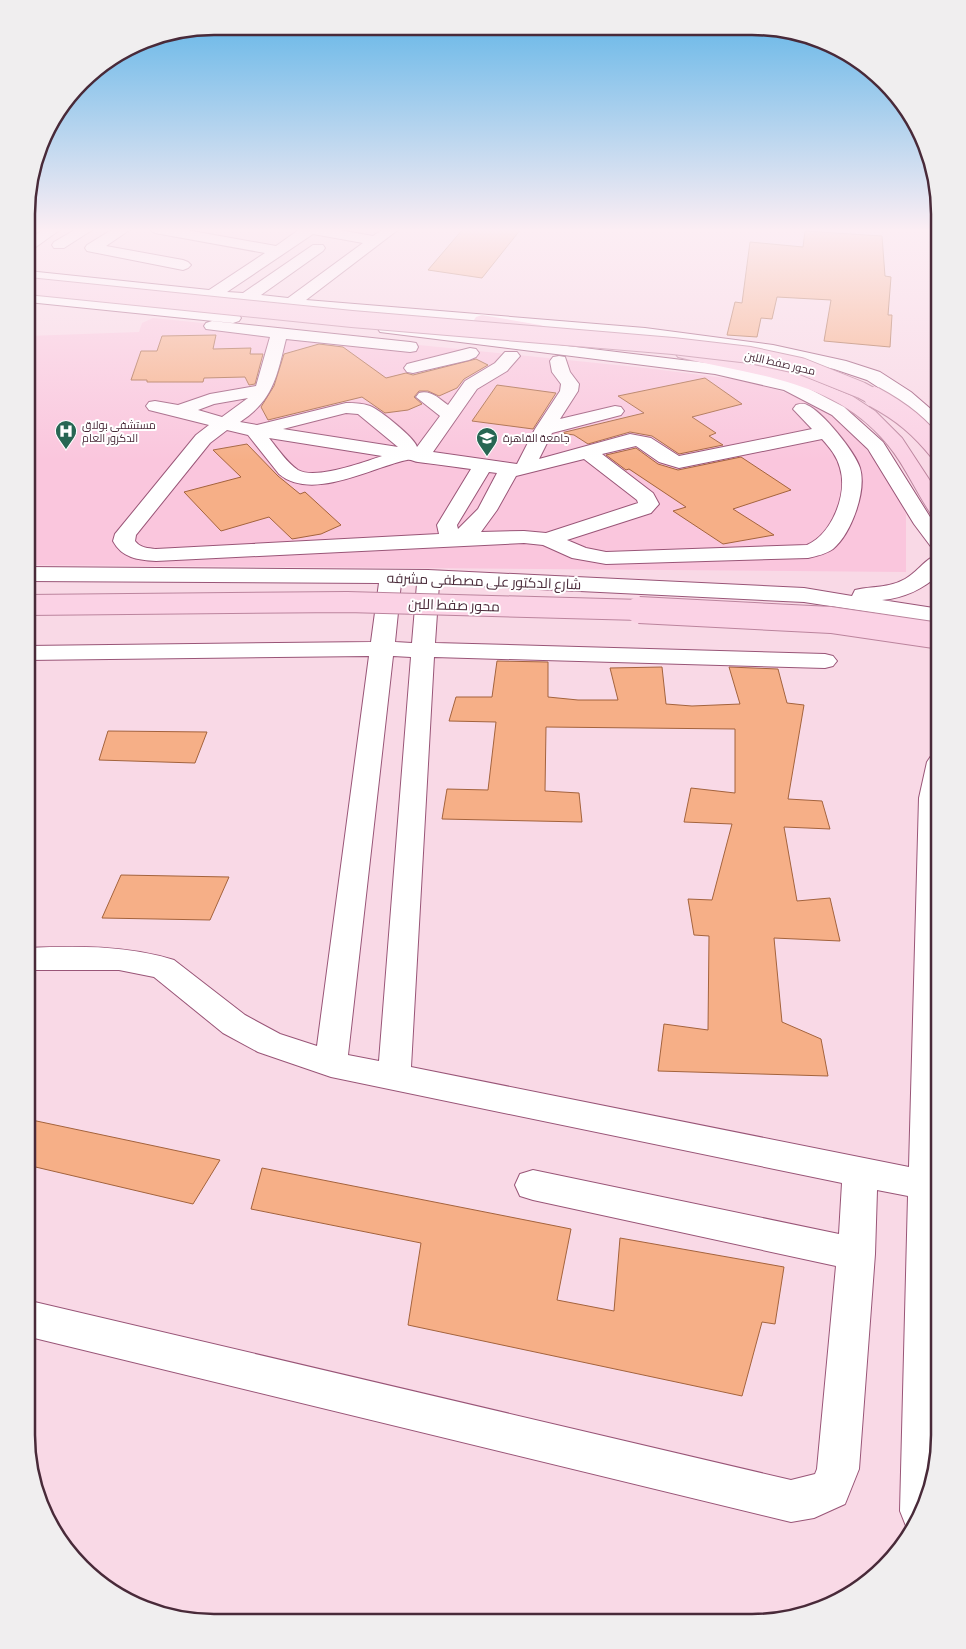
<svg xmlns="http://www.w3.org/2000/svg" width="966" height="1649" font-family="'Crimson Pro',Cairo,serif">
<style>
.built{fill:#fac6dd}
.building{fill:#f6af87;stroke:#a4633d}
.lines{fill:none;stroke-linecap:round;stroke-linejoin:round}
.minor-casing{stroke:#957;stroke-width:2}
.major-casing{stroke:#bb849d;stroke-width:2}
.minor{fill:#fff;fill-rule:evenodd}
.major{fill:#fbd2e5;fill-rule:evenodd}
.major-bridge-far2-casing{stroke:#bb849d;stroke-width:18;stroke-linecap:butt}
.major-bridge-far1-casing{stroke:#bb849d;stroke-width:22;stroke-linecap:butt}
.major-bridge-casing{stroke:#bb849d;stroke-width:28;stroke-linecap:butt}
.major-bridge-far2{stroke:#fbd2e5;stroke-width:16}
.major-bridge-far1{stroke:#fbd2e5;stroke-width:20}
.major-bridge{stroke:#fbd2e5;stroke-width:26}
.labels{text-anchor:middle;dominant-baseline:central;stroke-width:4;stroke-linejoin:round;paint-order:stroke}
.far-street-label{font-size:11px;fill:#492a39;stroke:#fff}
.far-poi-label{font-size:11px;fill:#492a39;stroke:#fff;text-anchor:start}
.street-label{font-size:14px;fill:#492a39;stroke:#fff}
.rim{fill:none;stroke:#492a39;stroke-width:2.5}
</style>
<rect width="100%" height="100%" fill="#f9d9e6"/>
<!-- built -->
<path class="built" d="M153,318L646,368L733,379L778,390L801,398L839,419L853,431L891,483L906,514V572L27,565L28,336L139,332L142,323Z"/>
<!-- building -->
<path class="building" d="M463,229H521L482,278L428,270Z
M805,231L882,236L885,276L891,277L888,315H892L890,347L824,341L831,300L777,297L772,319L761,318L757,337L727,335L735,302L742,303L750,242L803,247Z
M216,335L213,349L251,348L250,354H263L255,384L249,385L245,377L204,378L203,382H147V380H131L141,351H157L162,336Z
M319,344L343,347L386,378L406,373L413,375L476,359L488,365L464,379L457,388L439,396L428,391H419L414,397L422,404L408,410L385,413L362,397L268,420L261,407L274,386L284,354Z
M705,378L742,404L692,417L716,433L709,436L723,445L679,454L652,436L630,432L588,444L574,435L561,433L644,413L618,396Z
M497,385L556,393L533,429L472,421Z
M247,444L278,476L300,494L305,492L341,525L321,534L292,539L269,517L221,531L184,492L241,477L213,450Z
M636,448L658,464L678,470L741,457L791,490L733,509L774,535L723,544L673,511L686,507L629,469L626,470L606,455Z
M497,661L548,662V697L578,700H618L610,668L662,667L666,704L692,706L740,704L729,667L778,669L787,703L804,705L788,799L822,801L830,829L784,827L797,901L830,898L840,941L774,938L782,1022L821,1039L828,1076L658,1071L664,1024L708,1030L709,936L694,935L688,899L712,900L732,824L684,822L691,788L735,793V729L546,727L545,791L579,793L582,822L442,819L447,789L488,790L496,722L449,721L456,697H492Z
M108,731L207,732L195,763L99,760Z
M121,875L229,877L210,920L102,918Z
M27,1119L164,1148L220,1160L193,1204L27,1165Z
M262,1168L571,1229L557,1300L614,1311L620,1238L784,1267L775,1324L762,1322L742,1396L408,1325L421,1243L251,1209Z"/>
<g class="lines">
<!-- minor casing -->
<g class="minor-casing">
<path id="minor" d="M44,229H61L33,249L28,250V240Z
M76,229L92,230L64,248H54L52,245L54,242Z
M113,229H131L106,246L183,260L188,262L191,265L188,268L183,270L87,251L85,248L87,245Z
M148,229H181L276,246L300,229H333L373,236L383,229H399L306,300L645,328L773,345L846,361L880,372L911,392L940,417V435L933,433L898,400L867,380L834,369L773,355L645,338L294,308L284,313L278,311L277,306L28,281V271L209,290L265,253L155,233ZM313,234L363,243L288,298L261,295L323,251L325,248L323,245H313L243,293L227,292Z
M28,292L233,313L239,315L241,318L239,321L233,323L28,302Z
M212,321L410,342L416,343L418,347L416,351L410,352L286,339C277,375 274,400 240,422L257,425L346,403C354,403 362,403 370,406C380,410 415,438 417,447L440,416L416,397L419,393C431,390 438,398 448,405L465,381L495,363L505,352H517L520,356L507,371L477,389L433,452L517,464L535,429L560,391L561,384L552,372L550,361L553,357L559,356L565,357L570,372L579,384L578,391L560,419L615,406L621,407L624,411L621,415L552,433L539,459L630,434L651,438L679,456L812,429L793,409L796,405C800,404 803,403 807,405C822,411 855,452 860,468C867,491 851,534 833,549C826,554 817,556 808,558L606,564L572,558L543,545L524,543L156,561C138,560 122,558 113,541L115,534L196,435L209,425L149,410L146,406L149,402L155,401L178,405L210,394L256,386L270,337L206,329L204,326L206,323ZM248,398L222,417L198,410L214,404ZM346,413L358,414L398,447L283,429ZM227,430L248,435L279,474C312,502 372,467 407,460C411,459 414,462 418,462C436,464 454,467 471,469L437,525L439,534L156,549C148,548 140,548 135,541L136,535L210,443ZM269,438L382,456C364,462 316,480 298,470C287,463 278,449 269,438ZM822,439C830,448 837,456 840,468C848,494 832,534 807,545L606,552L586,548L567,540L651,513L659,504L653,493L602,454L636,446L659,462L679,468ZM584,459L637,500L638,503L546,533L524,531L481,532L497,510L516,476ZM489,472L497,473L478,509L458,529L457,525Z
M386,324L715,364L796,382L844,407L883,442L930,517L940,529V549L932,548L914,524L868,449L832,415L784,390L715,374L380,332L378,329L380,326Z
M470,348L476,349L479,353L476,357L469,360L413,373L407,372L404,368L407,364Z
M940,554V574C923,589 905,598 882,600L940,609V623L804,602L439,584L435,643L825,654L833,656L837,661L833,666L825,668L434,657L411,1067L909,1167L919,798L927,762L931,756L940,754L939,1447L930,1495L912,1529L906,1526L900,1511L908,1196L877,1190L875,1254L859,1469L845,1504L814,1518L791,1522L26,1336V1300L791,1480L815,1474L817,1469L836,1266L533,1200L520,1196L515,1185L520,1174L533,1170L839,1234L842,1183L331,1077L258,1052L223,1033L154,977L119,970H27V948C77,946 126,945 174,960L245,1015L280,1034L317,1046L369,656L27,660V646L371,642L379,583L27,581V567L428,570L804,588L852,596L855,590C872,586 889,588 905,579C918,572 926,557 940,554ZM401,583L417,584L412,643L395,642ZM393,656L411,657L379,1061L348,1055Z"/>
</g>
<!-- major casing -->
<g class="major-casing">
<path id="major" d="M482,315L540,325L546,327L548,330L546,333L540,335L476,323L474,320L476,317Z
M684,348L737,358L799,374L852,396L875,411L902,438L940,496V519L933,517C915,491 903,460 881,437C827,378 750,375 678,357L675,353L678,349Z"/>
</g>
<!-- minor -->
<use href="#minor" class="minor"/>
<!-- major -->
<use href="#major" class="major"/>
<!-- major-bridge-far2 casing -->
<g class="major-bridge-far2-casing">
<path id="major-bridge-far2" d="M28,286L352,319L673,346L750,355L801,366L861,390L876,398"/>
</g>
<!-- major-bridge-far1 casing -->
<g class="major-bridge-far1-casing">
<path id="major-bridge-far1" d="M874,397C902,412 920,427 940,452
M27,605L347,602L678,611"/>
</g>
<!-- major-bridge casing -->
<g class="major-bridge-casing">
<path id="major-bridge" d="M639,610L831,620L940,636"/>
</g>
<!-- major-bridge-far2 -->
<use href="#major-bridge-far2" class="major-bridge-far2"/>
<!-- major-bridge-far1 -->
<use href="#major-bridge-far1" class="major-bridge-far1"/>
<!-- major-bridge -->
<use href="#major-bridge" class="major-bridge"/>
</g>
<!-- sky -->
<linearGradient id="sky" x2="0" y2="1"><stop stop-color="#5cb3e7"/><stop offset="0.5" stop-color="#fceef4"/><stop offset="1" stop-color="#fceef4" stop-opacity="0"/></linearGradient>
<rect width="966" height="460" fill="url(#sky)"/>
<!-- icons -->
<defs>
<g id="hospital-pin" transform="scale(1.125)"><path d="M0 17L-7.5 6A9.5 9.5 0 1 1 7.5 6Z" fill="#276653" stroke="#fff"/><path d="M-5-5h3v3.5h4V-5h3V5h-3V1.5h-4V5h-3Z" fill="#fff"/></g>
<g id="university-pin" transform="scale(1.125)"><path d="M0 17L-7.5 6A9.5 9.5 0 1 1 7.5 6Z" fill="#276653" stroke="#fff"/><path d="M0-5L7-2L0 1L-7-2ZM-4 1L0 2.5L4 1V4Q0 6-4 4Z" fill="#fff"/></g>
</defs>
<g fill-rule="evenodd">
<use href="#hospital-pin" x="66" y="431"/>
<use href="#university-pin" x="487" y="438"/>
</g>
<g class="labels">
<!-- far-street labels -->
<g class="far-street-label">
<text transform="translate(780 363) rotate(13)">محور صفط اللبن</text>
</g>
<!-- far-poi labels -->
<g class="far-poi-label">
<text x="82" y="425">مستشفى بولاق<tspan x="82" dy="13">الدكرور العام</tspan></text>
<text x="503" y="438">جامعة القاهرة</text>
</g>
<!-- street labels -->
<g class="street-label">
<text transform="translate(484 581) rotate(2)">شارع الدكتور على مصطفى مشرفه</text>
<text transform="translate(454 605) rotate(2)">محور صفط اللبن</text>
</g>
</g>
<!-- crop -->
<path d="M0 0H966V1649H0ZM214 35H752A179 179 0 0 1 931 214V1435A179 179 0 0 1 752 1614H214A179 179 0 0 1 35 1435V214A179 179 0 0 1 214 35Z" fill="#f0eeef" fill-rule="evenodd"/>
<path class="rim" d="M214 35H752A179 179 0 0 1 931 214V1435A179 179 0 0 1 752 1614H214A179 179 0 0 1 35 1435V214A179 179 0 0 1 214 35Z"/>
</svg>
